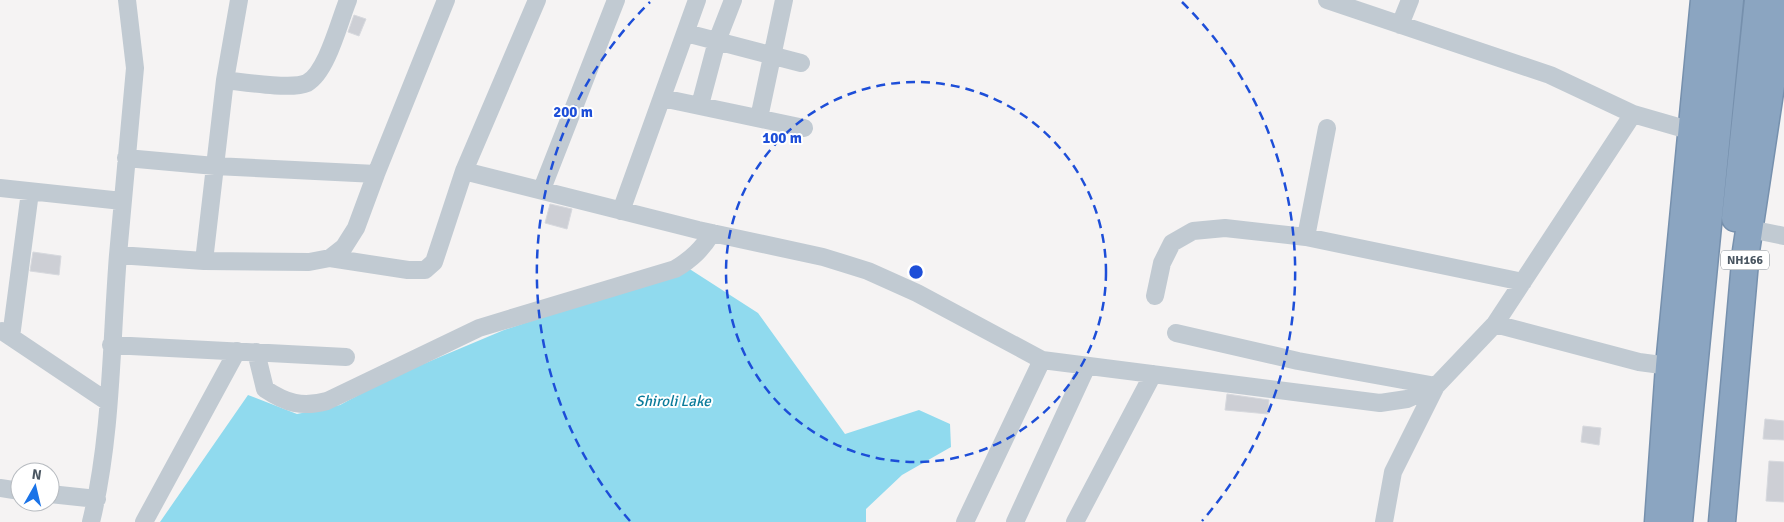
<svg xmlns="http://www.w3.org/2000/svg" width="1784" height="522" font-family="Signika,sans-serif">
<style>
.water{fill:#90daee}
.building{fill:#cdcfd5;stroke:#d7d9de}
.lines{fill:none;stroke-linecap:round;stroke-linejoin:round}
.highway-casing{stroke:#7690ad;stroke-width:29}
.minor{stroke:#c1cad2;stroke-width:18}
.highway{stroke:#8ba5c1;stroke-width:26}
.ring{fill:none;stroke:#1d4ed8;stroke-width:2.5;stroke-dasharray:9 6}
.labels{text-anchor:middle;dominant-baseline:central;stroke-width:4;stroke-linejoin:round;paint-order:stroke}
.shield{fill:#fff;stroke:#808990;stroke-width:1}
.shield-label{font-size:12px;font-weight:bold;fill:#4a5661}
.water-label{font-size:15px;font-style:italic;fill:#0c7c9b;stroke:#fff}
.centre{fill:#1d4ed8;stroke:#fff;stroke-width:2.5}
.ring-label{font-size:15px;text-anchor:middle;font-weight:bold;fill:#1d4ed8;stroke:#fff;stroke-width:4;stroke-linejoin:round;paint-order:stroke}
</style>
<rect width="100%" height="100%" fill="#f5f3f3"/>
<!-- water -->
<path class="water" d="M688,268L758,313L845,434L919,410L950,424L951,447L902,475L866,509V522H160L248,395L297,414L340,405L390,378L504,330Z"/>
<!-- building -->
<path class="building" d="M354,15L366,19L359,36L348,32Z
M550,204L572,209L567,229L545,223Z
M33,252L61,256L59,275L30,271Z
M1227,394L1269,400L1268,414L1225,410Z
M1765,419L1784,421V440L1763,439Z
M1583,426L1601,428L1599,445L1581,442Z
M1769,461L1784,462V502L1766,501Z"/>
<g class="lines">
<!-- highway casing -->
<g class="highway-casing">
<path id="highway" d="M1735,218L1758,0
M1658,522L1669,366L1704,0
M1679,522L1730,0
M1722,522L1746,251L1784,0"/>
</g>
<!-- minor -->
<path class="minor" d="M1327,0L1550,75L1633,114L1692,131
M1400,25L1410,0
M686,33L801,63
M225,80C243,82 292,90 307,83C327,72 339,22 348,0
M662,98L804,128
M700,105L717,41L733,0
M759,118L784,0
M126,158L215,166L376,174
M464,171L698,230L823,257L868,271L917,293L1042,360L1380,403L1407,399L1436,386L1495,324L1633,114
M0,188L122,201
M542,189L616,0
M621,211L697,0
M1750,229L1784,236
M1306,237L1327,128
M118,255L135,68L127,0
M330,258L408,270H425L434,262L464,171L537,0
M204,261L225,80L239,0
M1155,296L1162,263L1172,243L1193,231L1225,228L1306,237L1523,282
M1495,324L1639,362L1669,366
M2,331L108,402
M1176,333L1298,361L1436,386L1393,472L1384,522
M11,337L30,192
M111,345L346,357
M256,352L265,389C286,403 302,408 327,401L479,328L675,269C692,259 702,249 712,233
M0,488L20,491
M50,494L97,499
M91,522C112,436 111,343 118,255L204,261L309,262L330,258L344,247L356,228L376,174L446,0
M144,522L237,351
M965,522L1042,360
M1015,522L1087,366
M1075,522L1153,374"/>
<!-- highway -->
<use href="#highway" class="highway"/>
</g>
<!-- distance rings -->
<g class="ring">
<circle cx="916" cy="272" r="190"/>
<path d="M630 521A379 379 0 0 1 650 2M1182 2A379 379 0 0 1 1202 521"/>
</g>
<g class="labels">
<!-- shield labels -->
<rect class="shield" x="1721" y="250.5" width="48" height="19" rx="4"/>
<g class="shield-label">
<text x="1745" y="260">NH166</text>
</g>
<!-- water labels -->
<g class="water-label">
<text x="673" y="401">Shiroli Lake</text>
</g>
</g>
<circle cx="916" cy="272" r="8" class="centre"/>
<g class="ring-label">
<text x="573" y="117">200 m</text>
<text x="782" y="143">100 m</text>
</g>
<!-- north arrow -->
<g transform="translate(35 487) rotate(8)"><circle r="24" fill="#ffffff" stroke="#b7bbc0"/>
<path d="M0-4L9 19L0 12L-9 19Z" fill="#1a73e8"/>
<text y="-8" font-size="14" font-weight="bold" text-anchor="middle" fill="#4a5661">N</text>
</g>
</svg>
